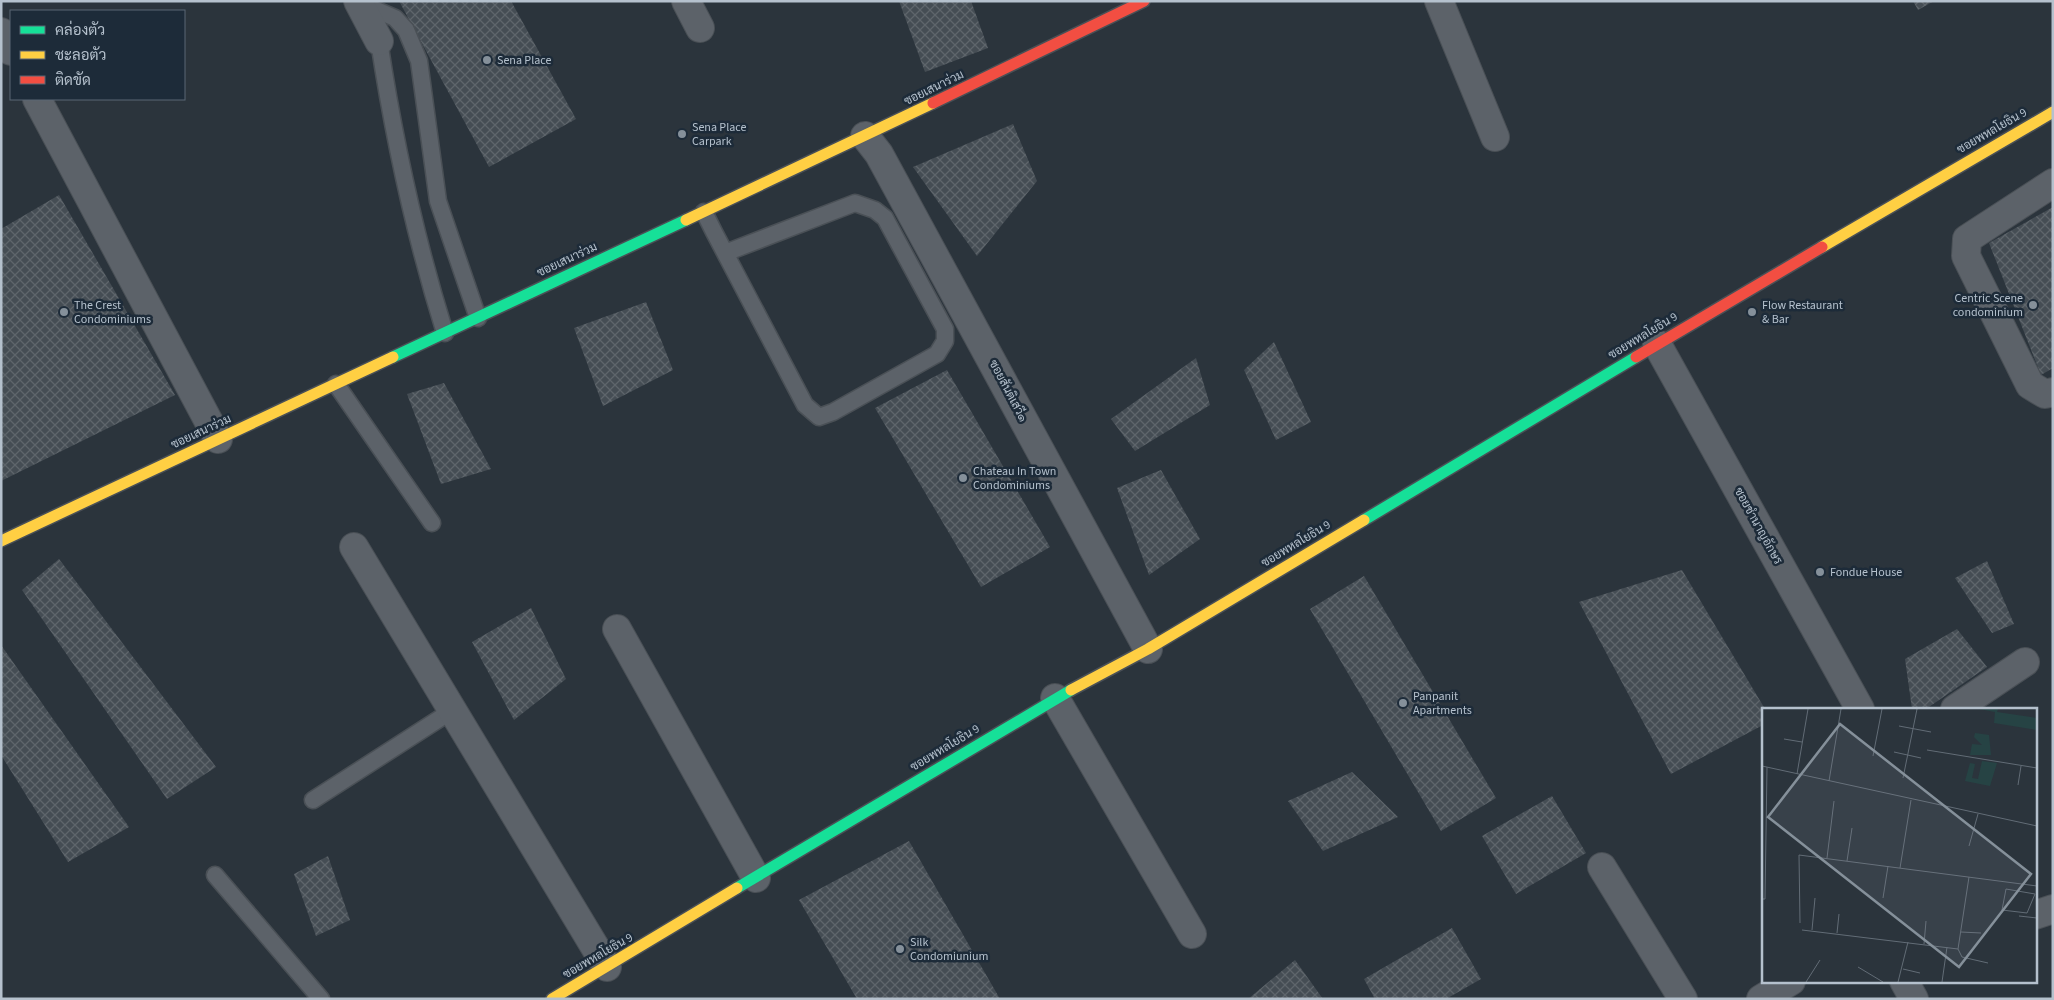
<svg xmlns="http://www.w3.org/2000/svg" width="2054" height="1000" font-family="'Source Sans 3',Sarabun,sans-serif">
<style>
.building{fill:url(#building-cross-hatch)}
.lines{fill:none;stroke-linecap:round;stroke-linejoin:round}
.lane-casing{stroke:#4a5056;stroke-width:19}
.street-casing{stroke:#4a5056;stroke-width:30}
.fast-casing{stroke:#4a5056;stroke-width:14}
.slow-casing{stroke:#4a5056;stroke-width:14}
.jam-casing{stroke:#4a5056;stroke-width:14}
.lane{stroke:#5c6269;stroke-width:16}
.street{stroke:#5c6269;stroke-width:28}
.fast{stroke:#16e098;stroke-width:11}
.slow{stroke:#ffcf43;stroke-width:11}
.jam{stroke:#f24e42;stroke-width:11}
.poi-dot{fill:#85909a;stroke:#1d2b39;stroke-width:2}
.labels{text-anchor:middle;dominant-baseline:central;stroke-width:5;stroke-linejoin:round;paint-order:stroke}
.poi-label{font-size:12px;fill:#b5c1cd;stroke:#1d2b39;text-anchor:start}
.street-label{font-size:12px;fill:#b5c1cd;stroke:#1d2b39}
.inset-road{fill:none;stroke:#626c76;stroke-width:1}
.view{fill:#85909a;fill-opacity:0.15;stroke:#85909a;stroke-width:2.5}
.inset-edge{fill:none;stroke:#b5c1cd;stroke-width:2.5}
</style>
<defs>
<pattern id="building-cross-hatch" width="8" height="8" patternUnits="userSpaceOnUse" patternTransform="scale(1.25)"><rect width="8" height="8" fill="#454d54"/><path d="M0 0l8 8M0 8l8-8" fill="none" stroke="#5e656b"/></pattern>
</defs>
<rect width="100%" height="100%" fill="#2b343c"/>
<!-- building -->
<path class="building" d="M399,1H511L576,119L489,167Z
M899,1H971L988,48L925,72Z
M1913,1H1934L1918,10Z
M1013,124L1037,181L977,256L913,167Z
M59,195L175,395L1,481V229Z
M2053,207V368L2041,375L1989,243Z
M646,302L673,370L603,406L574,328Z
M1274,342L1311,422L1276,440L1244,370Z
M1196,358L1210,405L1135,451L1111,419Z
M947,370L1050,547L981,587L875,408Z
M444,383L491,469L441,484L407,394Z
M1161,470L1200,539L1149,575L1117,488Z
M59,559L216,767L167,799L22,590Z
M1987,561L2014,624L1992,633L1955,578Z
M1682,570L1765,709H1763V725L1671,774L1579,602Z
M1364,576L1496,798L1441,831L1310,609Z
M531,608L566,679L514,720L472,642Z
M1957,629L1987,667L1926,709H1912L1905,659Z
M1,645L129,827L68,862L1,755Z
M1352,772L1398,817L1323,851L1288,801Z
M1552,796L1586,853L1516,894L1482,836Z
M909,841L1000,999H857L799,900Z
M328,856L350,920L316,936L294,874Z
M1452,928L1481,979L1446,999H1375L1364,979Z
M1295,960L1323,999H1248Z"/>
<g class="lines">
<!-- lane casing -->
<g class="lane-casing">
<path id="lane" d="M360,3L395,18L406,30L419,61L438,201L478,318
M379,41C394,140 415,237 445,333
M704,212L714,232L805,405L819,417L833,412L937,354L945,341V329L885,218L875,210L855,203L725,253
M336,384L432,523
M313,800L453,710
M215,875L321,999"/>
</g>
<!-- street casing -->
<g class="street-casing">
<path id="street" d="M358,1L379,41
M686,1L700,28
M1439,1L1495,137
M1,32L11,51
M37,99L218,439
M865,136L879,154L1148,649
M2053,183L1967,239L1966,256L2030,385L2045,394L2053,392
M1657,344L1860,709
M354,547L607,967
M617,629L756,878
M1055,698L1192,934
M1955,709L2025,662
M1602,867L1683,999
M2035,915L2053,909
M1904,981L1914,999
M1761,999L1791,981"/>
</g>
<!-- fast casing -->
<g class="fast-casing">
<path id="fast" d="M393,357L686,220
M1364,520L1636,357
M737,888L1071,690"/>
</g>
<!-- slow casing -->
<g class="slow-casing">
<path id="slow" d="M686,220L933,103
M1822,247L2053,112
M1,541L393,357
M1071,690L1148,649L1364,520
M552,999L737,888"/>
</g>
<!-- jam casing -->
<g class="jam-casing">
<path id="jam" d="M933,103L1144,1
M1636,357L1822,247"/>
</g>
<!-- lane -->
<use href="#lane" class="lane"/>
<!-- street -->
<use href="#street" class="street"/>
<!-- fast -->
<use href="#fast" class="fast"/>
<!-- slow -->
<use href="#slow" class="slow"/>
<!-- jam -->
<use href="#jam" class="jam"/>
</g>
<!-- markers -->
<g class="poi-dot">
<circle cx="487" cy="60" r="5"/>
<circle cx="682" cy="134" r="5"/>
<circle cx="2033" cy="305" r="5"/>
<circle cx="64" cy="312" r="5"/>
<circle cx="1752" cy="312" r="5"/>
<circle cx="963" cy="478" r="5"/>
<circle cx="1820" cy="572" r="5"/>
<circle cx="1403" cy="703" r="5"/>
<circle cx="900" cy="949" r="5"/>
</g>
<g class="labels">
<!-- poi labels -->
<g class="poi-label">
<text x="497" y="60">Sena Place</text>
<text x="692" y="127">Sena Place<tspan x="692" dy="14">Carpark</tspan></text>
<text x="2023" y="298" text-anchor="end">Centric Scene<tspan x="2023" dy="14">condominium</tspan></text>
<text x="74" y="305">The Crest<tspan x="74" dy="14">Condominiums</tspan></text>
<text x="1762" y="305">Flow Restaurant<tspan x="1762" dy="14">&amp; Bar</tspan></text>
<text x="973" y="471">Chateau In Town<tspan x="973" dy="14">Condominiums</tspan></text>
<text x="1830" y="572">Fondue House</text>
<text x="1413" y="696">Panpanit<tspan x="1413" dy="14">Apartments</tspan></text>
<text x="910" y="942">Silk<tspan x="910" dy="14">Condomiunium</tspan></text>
</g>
<!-- street labels -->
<g class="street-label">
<text transform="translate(934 88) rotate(-26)">ซอยเสนาร่วม</text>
<text transform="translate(1992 131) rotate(-30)">ซอยพหลโยธิน 9</text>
<text transform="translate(567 260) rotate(-25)">ซอยเสนาร่วม</text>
<text transform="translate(1643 336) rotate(-31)">ซอยพหลโยธิน 9</text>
<text transform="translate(1008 391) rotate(62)">ซอยสันติเสวี๑</text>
<text transform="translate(201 432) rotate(-25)">ซอยเสนาร่วม</text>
<text transform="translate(1758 526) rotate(61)">ซอยชำนาญอักษร</text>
<text transform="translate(1296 544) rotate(-31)">ซอยพหลโยธิน 9</text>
<text transform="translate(945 748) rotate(-31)">ซอยพหลโยธิน 9</text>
<text transform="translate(598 956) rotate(-30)">ซอยพหลโยธิน 9</text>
</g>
</g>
<!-- overview -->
<g transform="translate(1762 708)">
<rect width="275" height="275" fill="#2b343c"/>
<path d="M217,1H236L235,4L275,10V22L232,15L233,4ZM213,25L227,27L229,47H208L210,36L220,37L212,29ZM220,53L235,55L228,78L203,73L208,55L213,56L210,70L216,71Z" fill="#264344"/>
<path class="inset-road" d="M137,18L169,24M22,31L40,34M165,42L275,60M132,44L159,50M111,48L120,1M0,58L275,118M35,66L46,1M141,70L155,1M67,73L79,1M256,77L259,58M207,138L216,106M65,150L72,93M85,153L90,120M138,160L149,92M244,181L273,186L265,205L240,202ZM121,190L126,158M0,191H3L5,59M257,208L275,210M38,215L37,147L275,178M40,222L196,241M50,222L53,190M199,224L219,225M75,225L77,206M162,236L164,213M196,241L207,169M196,241L200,249L226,255M96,259L121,274M141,261L158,265M44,274L58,252M136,274L146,234M180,274L185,239"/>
<path class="view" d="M78,16L269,166L197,259L6,109Z"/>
<rect width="275" height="275" class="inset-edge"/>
</g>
<!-- border -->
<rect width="2054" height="1000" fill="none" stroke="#b5c1cd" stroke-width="5"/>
<!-- legend -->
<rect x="10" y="10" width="175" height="90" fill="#1d2b39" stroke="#5a6774"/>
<rect x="20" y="26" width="25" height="8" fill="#16e098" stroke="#5a6774"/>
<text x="55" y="35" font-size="15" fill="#b5c1cd">คล่องตัว</text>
<rect x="20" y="51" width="25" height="8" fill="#ffcf43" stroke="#5a6774"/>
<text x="55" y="60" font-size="15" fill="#b5c1cd">ชะลอตัว</text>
<rect x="20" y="76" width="25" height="8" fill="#f24e42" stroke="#5a6774"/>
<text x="55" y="85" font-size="15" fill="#b5c1cd">ติดขัด</text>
</svg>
